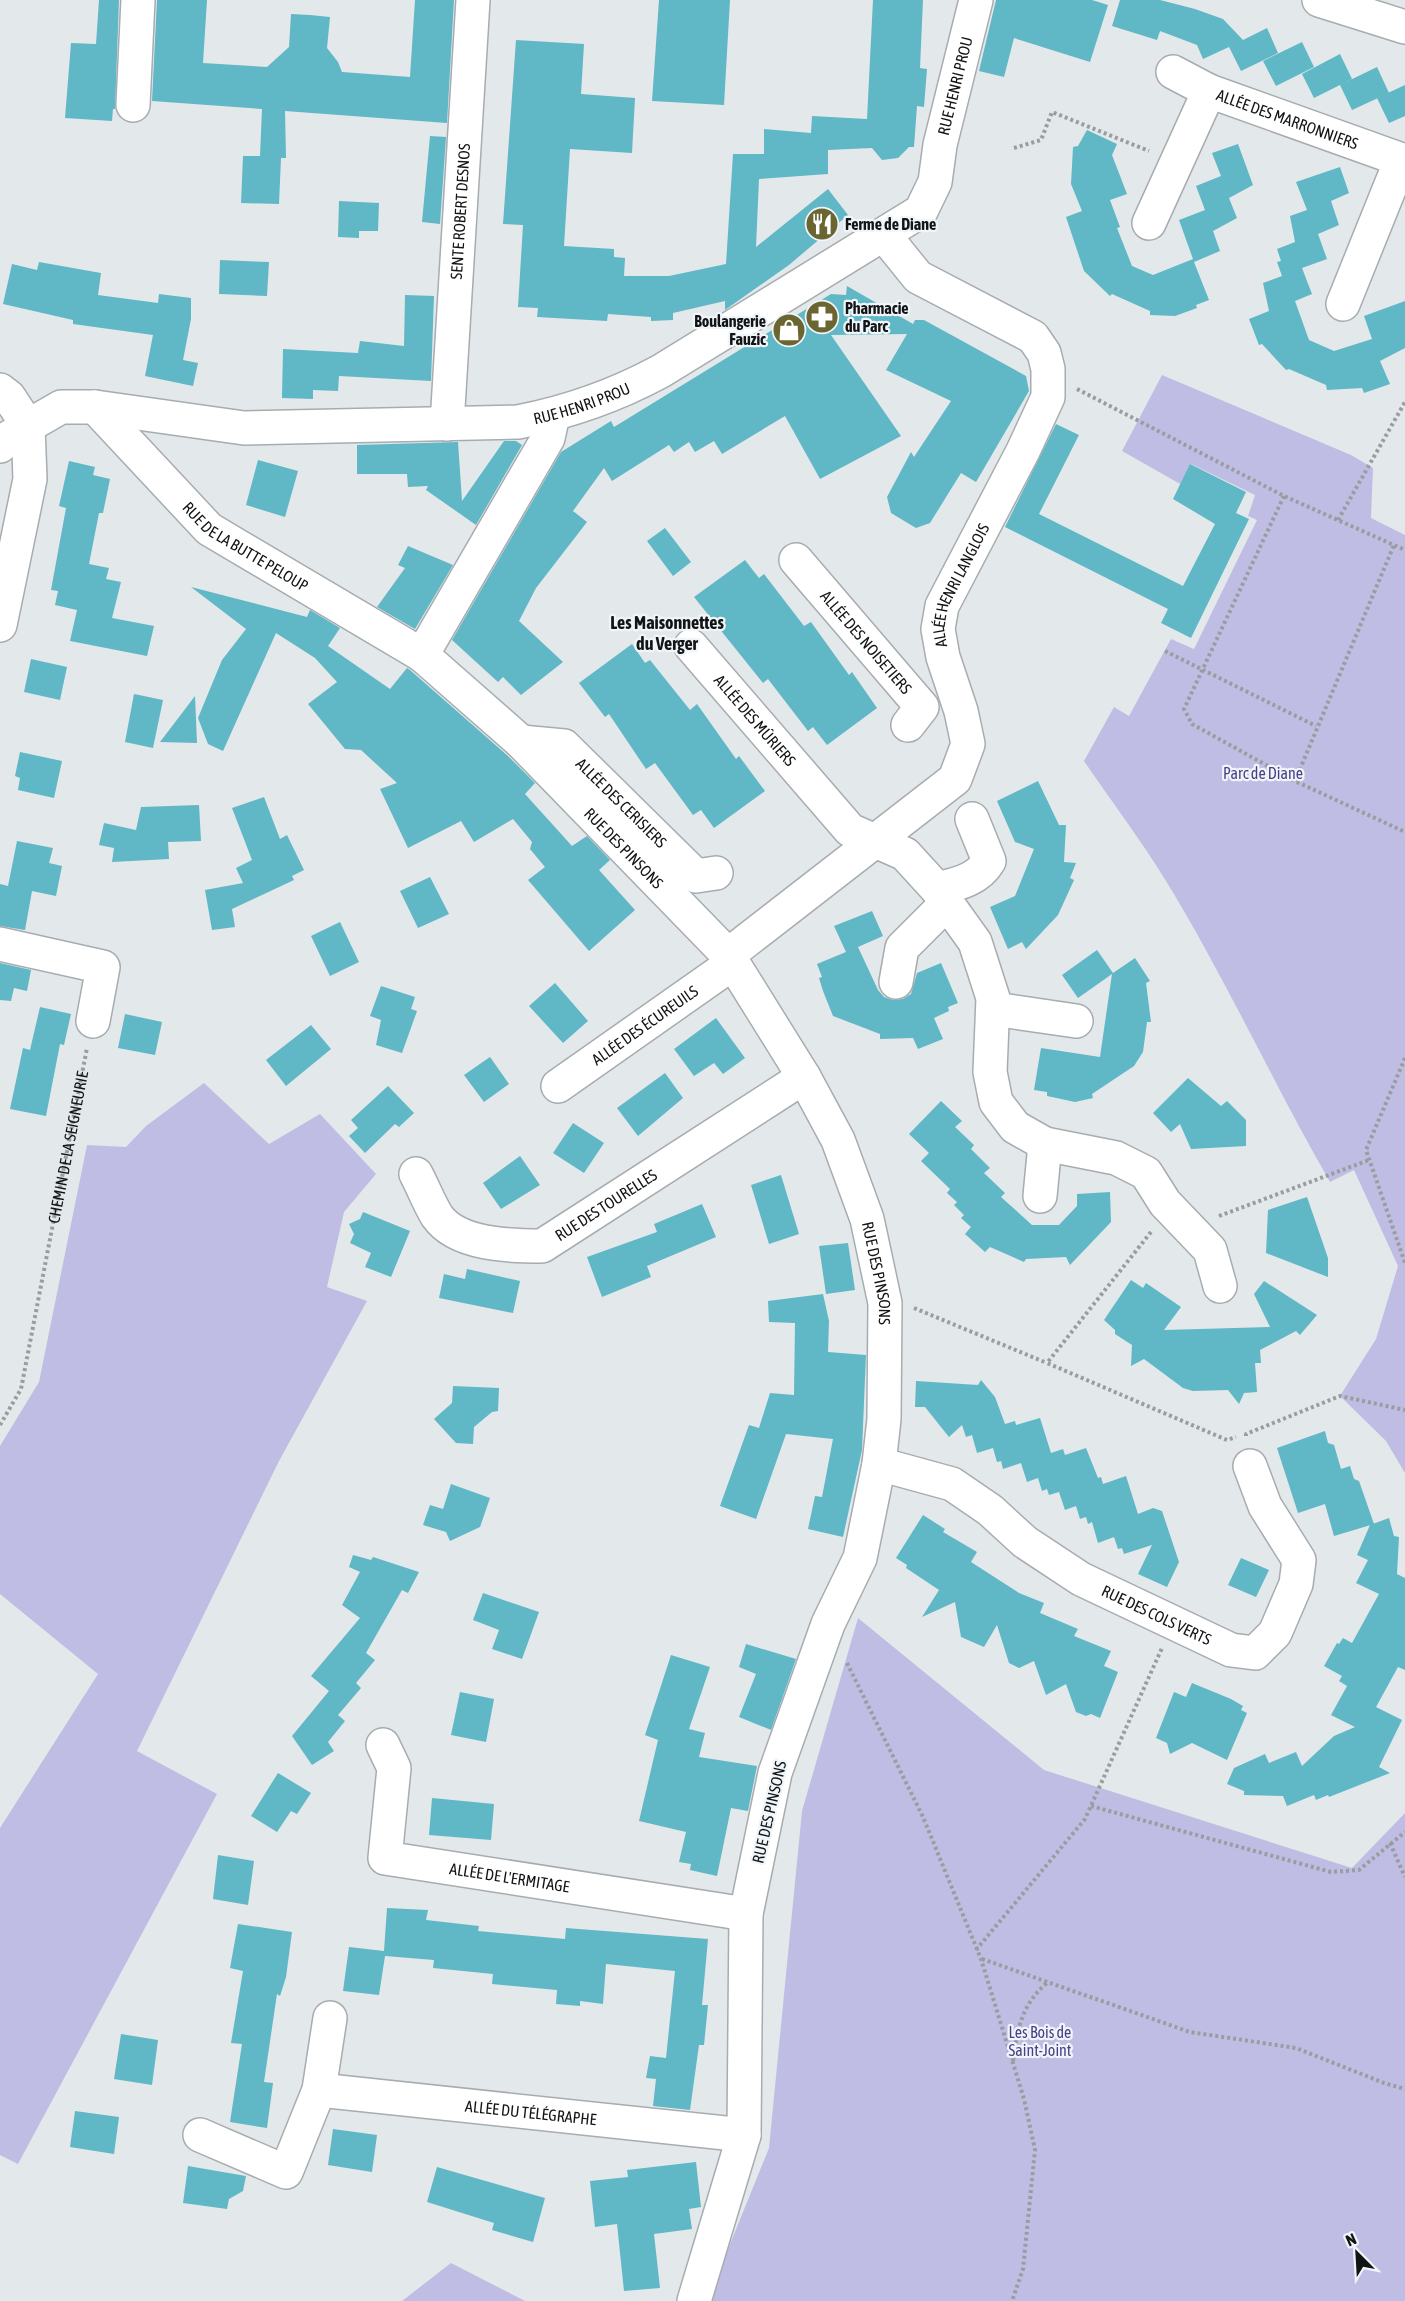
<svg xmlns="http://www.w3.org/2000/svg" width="1405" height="2301" font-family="'Asap Condensed',sans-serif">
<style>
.green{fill:#c0bde4}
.building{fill:#60b7c6}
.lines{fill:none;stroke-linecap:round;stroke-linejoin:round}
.minor-casing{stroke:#a7acb0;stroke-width:36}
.path{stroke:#999da0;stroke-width:4;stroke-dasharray:3 3;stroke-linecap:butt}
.minor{stroke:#fff;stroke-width:33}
.labels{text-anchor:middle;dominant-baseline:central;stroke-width:4.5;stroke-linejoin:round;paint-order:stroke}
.street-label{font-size:16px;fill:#121415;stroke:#f0f5f9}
.poi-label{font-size:16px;font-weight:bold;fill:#121415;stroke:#f0f5f9;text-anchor:start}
.park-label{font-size:16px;fill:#4b3e86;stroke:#f0f5f9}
.neighbourhood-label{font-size:18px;font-weight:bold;fill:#121415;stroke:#f0f5f9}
</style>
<rect width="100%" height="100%" fill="#e3e8eb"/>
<!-- green -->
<path class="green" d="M1162,375L1351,455L1373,468L1371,518L1405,535V1473L1386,1441L1340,1396L1376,1339L1398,1266L1354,1170L1330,1182C1273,1083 1226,979 1166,881C1141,840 1111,801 1084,761L1114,707L1129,716L1171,639L1194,649L1257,520L1248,516L1255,495L1191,464L1182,485L1122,451Z
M204,1083L269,1144L320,1114L376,1174L344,1212L327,1287L367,1301L279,1461L137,1751L217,1794L18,2164L0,2155V1828L98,1674L0,1594V1446L39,1382L87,1145L126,1147L146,1126Z
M858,1618L1044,1770L1352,1868L1405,1813V2301H707L769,2148L802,1811Z
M451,2263L525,2301H402Z"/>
<!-- building -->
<path class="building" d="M99,0H119L115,109H113L112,121L65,118L71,43L96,44Z
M157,0H207L203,63L267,67L289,47L291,14L310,15L330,17L327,48L338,62L342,72L410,77L415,0H454L447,123L285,111L286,158H281L279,204L241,203L243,156H260L262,109L152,101Z
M659,0H730L724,105L652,101Z
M873,0H923L920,68L927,69L924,107L917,106L914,147H909L898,158L882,160L872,148L828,150V174L759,179L756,247L828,189L848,215L789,265L725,310V301L673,313V320L651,321V317L608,314L607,321L537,317L538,308L518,307L523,225L503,224L516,40L584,44L581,94L635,98L632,153L570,149L564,246L614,249V257L625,258L624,276H669L726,264L733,154H764V129L811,133L812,116L867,119Z
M996,0H1092L1108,5L1090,62L1014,38L1004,77L979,71Z
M1120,0H1160L1195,9L1223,19L1243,40L1267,28L1278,53L1241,71L1229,47L1203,59L1197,45L1160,31L1157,40L1112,26Z
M1302,42L1314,67L1276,86L1263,61Z
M1340,54L1352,79L1314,98L1302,74Z
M1377,67L1389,93L1352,110L1340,85Z
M1405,85V116L1389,123L1377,98Z
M1087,130L1117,144L1112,155L1127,194L1110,200L1120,227L1117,228L1132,266L1153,275L1193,259L1179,220L1205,210L1196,186L1221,176L1212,153L1238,144L1253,185L1229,198L1237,218L1213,231L1220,251L1194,262L1209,300L1196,305L1197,308L1175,316L1150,315V311L1112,294L1110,296L1084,271L1066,217L1082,211L1071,184L1073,147L1078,146Z
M430,136L446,137L440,224L422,222Z
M1340,167L1349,193L1331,201L1339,225L1318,234L1327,259L1302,268L1312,294L1295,301L1309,340L1334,351L1372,339L1364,316L1405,301V348L1380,361L1390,384L1364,393L1362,388L1327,390L1326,385L1289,369L1286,370L1262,344L1259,345L1249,319L1269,311L1263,283L1282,276L1277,262L1281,261L1277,249L1295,242L1290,216L1307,210L1296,182Z
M339,201L379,203L378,231H359V238L338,237Z
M220,260L269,262L267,296L219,294Z
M39,262L101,273L98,295L158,303L159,294L191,298V319L183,360L198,363L193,386L145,376L153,335L73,324V320L3,304L12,264L37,270Z
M847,286L913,324L915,320H924L1026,376L1029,391L976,482L961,473L930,523L916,528L891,513L887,497L911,452L914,457L951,401L886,370L907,334L831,335L901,436L820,479L785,416L722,454L714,441L695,452L689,442L674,452L669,445L612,481L604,468L573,511L587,522L536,588L519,621L563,662L521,695L503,677L498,682L452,640L561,452L611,421L614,427L831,294L846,295Z
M405,295L434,296L431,381L339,376L338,391L313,390V399L282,398L283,349L358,353L360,341L404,346Z
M1056,424L1079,435L1039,514L1183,586L1215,524L1173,499L1190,464L1246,492L1236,513L1249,519L1191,638L1161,623L1168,609L1005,527Z
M504,441H516L522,445L476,525L426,490L428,486L408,487L407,474H357V445L458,442L462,501Z
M258,460L298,471L285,517L246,505Z
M69,461L95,467L93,475L110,479L103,513H99L89,564L109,568L106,579L121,582L112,618L154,626L147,656L70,641L77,610L55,605L58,591L51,590L66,508L59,506Z
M665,528L691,562L673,576L647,541Z
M408,546L453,565L415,629L377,607L405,568L398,565Z
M745,560L759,578L764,574L804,626L811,622L849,675L852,672L877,708L827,745L813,727L808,731L768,679L763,683L694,597Z
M191,587L307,617L310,610L340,628L328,646L390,689L407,668L410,670L508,756L535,783L525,794L572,846L587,836L610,860L599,870L635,910L589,951L528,880L545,867L530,849L532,842L513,819L474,842L461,821L408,848L380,789L397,783L361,750L345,749L308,704L337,682L315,658L276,633L223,751L208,744L198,718L222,660L246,629Z
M632,644L645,663L650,660L690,710L697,704L736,759L739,756L765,791L714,828L701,810L693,815L655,763L646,769L609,714L605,717L579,683Z
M31,659L67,667L60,700L24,692Z
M134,694L163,700L153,748L125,742Z
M195,696L197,743L160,742Z
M20,752L62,761L54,798L18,790L20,778L15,776Z
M1038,781L1059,825H1066L1064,862L1076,863L1070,878L1074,880L1058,915L1026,949L1022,942L1008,949L990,907L1015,896L1034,849L1015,842L997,801Z
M264,797L280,839L287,835L304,870L292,876L294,880L232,909L235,927L212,930L205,890L243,883L236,868L252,860L232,808Z
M199,805L201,841L168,842L169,859L112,862L114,848L99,845L104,823L136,830L141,807Z
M17,841L53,848L49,863L62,866L56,896L32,891L25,930L0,926V884L8,886Z
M430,877L449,914L418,928L400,891Z
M872,911L883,936L858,947L878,990L884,997L893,1000L903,999L911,994L917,973L941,963L958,1003L948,1007L949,1011L934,1018L943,1039L918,1049L913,1038L880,1039V1034L833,1016L823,991L819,978L822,977L817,964L846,952L834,926Z
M340,922L359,962L330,976L311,936Z
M1097,950L1113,973L1135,958L1150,981L1146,983L1151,1022H1147L1143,1052L1134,1066L1092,1094L1093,1098L1075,1102L1047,1096V1092L1034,1090L1041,1048L1100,1057L1112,974L1078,998L1062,975Z
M0,963L31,970L27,991L14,988L11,1001L0,1000Z
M555,983L588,1021L563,1043L529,1006Z
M381,986L415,997L411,1009L417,1011L402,1053L376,1045L381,1020L370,1016Z
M40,1007L71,1014L64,1045L60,1044L46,1116L10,1109L23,1048L30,1050Z
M125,1014L162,1022L155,1055L118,1048Z
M716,1018L745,1058L723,1074L714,1063L694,1076L674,1049Z
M311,1025L331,1049L286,1086L266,1060Z
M490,1057L509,1084L484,1102L464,1075Z
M665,1073L683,1098L638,1136L617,1108Z
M1188,1078L1221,1106L1227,1101L1246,1120V1146L1191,1149L1180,1124L1171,1132L1153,1113Z
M388,1086L414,1113L399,1127L395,1124L365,1153L349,1136L358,1128L351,1120Z
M941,1101L962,1121L955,1127L974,1145L971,1149L990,1168L984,1173L1005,1193L1001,1197L1032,1225H1059L1077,1206V1194L1110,1192L1111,1222L1070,1265L1066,1257L1026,1259L1024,1262L990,1247L985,1252L965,1234L971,1227L961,1218L964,1215L954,1205L957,1202L947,1193L950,1189L921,1161L929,1153L909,1134Z
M573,1123L604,1143L584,1173L553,1153Z
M520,1156L540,1185L501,1209L483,1183Z
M781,1175L799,1234L769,1244L751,1185Z
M1307,1197L1328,1258V1277L1266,1253L1268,1210Z
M702,1204L716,1237L647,1266L651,1277L602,1297L587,1257L657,1232L654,1224Z
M363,1212L410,1231L391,1277L365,1267L371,1253L350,1243L354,1234L349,1224L360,1219Z
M848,1243L855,1290L826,1294L819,1246Z
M467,1269L520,1281L513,1313L439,1298L444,1274L465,1279Z
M1131,1280L1143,1288L1146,1283L1181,1307L1164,1330L1270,1327L1254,1294L1264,1281L1317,1315L1300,1335L1296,1331L1260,1350L1261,1363H1255L1257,1392L1244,1393L1239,1404L1228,1390L1193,1391L1183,1388L1144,1359L1131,1366L1132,1345L1115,1334V1330L1104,1320Z
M823,1294L829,1321L828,1352L866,1355L862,1450L843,1537L808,1529L815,1496L822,1497L833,1439L786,1434L756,1519L720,1506L749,1425L759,1428L770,1393L794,1395L795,1323L769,1322L768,1301Z
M981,1380L995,1397L1005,1424L1015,1421L1016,1425L1040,1418L1051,1453L1063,1449L1065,1455L1086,1448L1098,1478L1101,1477L1103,1484L1126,1476L1138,1514L1153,1508L1162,1511L1179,1562L1167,1587L1138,1574L1152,1545L1124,1554L1122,1548L1118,1549L1114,1537L1098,1543L1092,1522L1088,1524L1086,1517L1080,1519L1076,1506L1065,1510L1059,1492L1049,1495L1047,1489L1042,1491L1038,1478L1027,1482L1021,1463L1003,1469L1001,1461L997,1462L993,1448L977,1453L972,1435L966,1437L962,1425L949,1437L925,1407H915L916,1381L978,1385Z
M453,1386L499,1388L498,1411L492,1412L474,1427L473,1444L456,1443L434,1419L452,1403Z
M1325,1431L1328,1443L1334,1445L1341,1469L1350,1466L1354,1479L1359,1481L1374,1524L1334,1536L1325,1504L1298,1513L1277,1448Z
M451,1484L490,1498L480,1527L450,1541L446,1532L423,1525L430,1505L443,1509Z
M923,1515L945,1529L943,1532L977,1552L971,1562L1019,1593L1044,1603L1040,1613L1078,1629L1074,1636L1111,1651L1104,1666L1118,1672L1100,1718L1091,1714L1086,1716L1076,1712L1066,1684L1046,1695L1034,1661L1019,1668L1009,1663L997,1625L984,1647L961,1637L955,1602L922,1617L939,1590L906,1568L907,1565L896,1558Z
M1389,1518L1394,1536L1399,1537L1397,1574L1405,1578V1670L1398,1667L1376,1707L1402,1720L1379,1767L1390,1773L1329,1797L1328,1795L1316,1800L1314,1795L1287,1806L1283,1796L1244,1795V1791L1227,1784L1234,1768L1265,1754L1269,1763L1296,1752L1302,1766L1334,1736L1355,1727L1331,1715L1347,1686L1339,1681L1342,1676L1324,1666L1337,1643L1339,1644L1343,1638L1352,1643L1379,1594L1356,1583L1368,1560L1357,1555L1370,1525Z
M353,1555L371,1560L373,1557L419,1572L408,1593L402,1590L366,1653L375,1660L356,1683L361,1688L338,1715L345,1721L328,1742L334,1751L312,1765L292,1736L329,1691L311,1676L360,1618L342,1605L360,1572L349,1567Z
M1241,1558L1269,1570L1256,1597L1228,1585Z
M483,1593L539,1612L522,1659L492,1649L499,1630L473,1620Z
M746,1644L796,1659L771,1730L739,1717L756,1674L739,1667Z
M671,1655L710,1667L689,1729L705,1733L699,1757L757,1766L748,1811L731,1808L717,1876L690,1870L691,1864L679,1862L686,1832L639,1821L658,1740L645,1735Z
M1192,1683L1231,1699L1243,1706L1241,1710L1247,1713L1227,1760L1192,1743L1170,1754L1167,1743L1156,1738L1174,1692L1186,1697Z
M460,1692L494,1699L486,1742L451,1735Z
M278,1773L311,1793L297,1814L291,1811L277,1832L251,1816Z
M432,1798L494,1804L491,1840L429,1835Z
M218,1855L254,1861L248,1905L213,1899Z
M387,1908L428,1910L426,1920L479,1926L478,1931L565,1939L566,1928L708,1939L702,2005H708L704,2045H699L690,2110L653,2106L656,2079L646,2078L650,2056L666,2058L675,1971L606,1964L603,2004L580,2001V2006L556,2004L557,1990L492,1984L493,1974L433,1968L434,1960L385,1956L379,1995L343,1991L349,1947L384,1951Z
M238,1924L292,1932L286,1977L280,1996L277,1994L264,2082L273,2083L267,2128L230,2122L242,2044L231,2043L243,1971L230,1968Z
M121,2034L158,2040L152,2085L114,2079Z
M75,2111L119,2117L114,2154L70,2147Z
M333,2129L377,2135L372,2172L328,2165Z
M696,2162L701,2207L689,2209L692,2229L654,2234L660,2288L624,2291L617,2224L595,2227L590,2181L628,2177L627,2170Z
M188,2166L246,2176L243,2191L229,2199L227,2209L183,2203Z
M437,2167L545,2198L533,2242L492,2230L494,2223L427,2202Z"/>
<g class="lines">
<!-- minor casing -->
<g class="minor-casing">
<g id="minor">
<path d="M1319,0L1405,27"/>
<path id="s2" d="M1173,72L1209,91L1405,161"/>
<path d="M133,105L138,0"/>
<path d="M1149,223L1209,91"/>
<path d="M1343,304L1401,160"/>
<path id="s3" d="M0,390L9,397L28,426L61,407H95L244,428L518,422C569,412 615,396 661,371L921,211L935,182L940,145L976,0"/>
<path id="s4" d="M95,407L209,529L422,655L521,742L728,955L804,1077L838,1140L867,1219L885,1303L884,1419L879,1464L860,1558L828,1624L775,1773L746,1914L744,2135L694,2301"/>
<path id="s5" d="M447,424L473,0"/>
<path d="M0,446L8,438L28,426L30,479L0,625"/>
<path id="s6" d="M796,560L922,707L908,725"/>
<path id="s7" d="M691,646L850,830L905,854L937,889L975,942L993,998L990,1072L996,1102L1015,1127L1045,1144L1116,1158L1146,1173L1165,1203L1210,1250L1220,1286"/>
<path d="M422,655L548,438L553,415"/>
<path id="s8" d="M521,742L564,746L696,876L716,873"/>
<path d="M937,889C957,884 978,880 989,861L972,819"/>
<path d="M0,944L103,967L93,1021"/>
<path id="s9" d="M728,955L955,779L968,744L961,711L943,657L938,629L942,606L1023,451L1048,397V369L1044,353L1033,337L918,277L884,235"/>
<path d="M896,982L902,948L947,903"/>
<path d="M994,1009L1076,1021"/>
<path id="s10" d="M558,1086L733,963"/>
<path id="s11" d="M416,1174C423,1187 429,1203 437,1216C457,1245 510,1246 542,1246L804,1077"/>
<path d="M1040,1196L1045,1144"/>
<path id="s12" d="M879,1464L952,1484L990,1510L1025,1542L1081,1579L1231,1650L1255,1653L1275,1633L1296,1584L1299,1560L1265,1506L1250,1466"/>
<path id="s13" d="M383,1745L394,1768L385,1858L746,1914"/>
<path id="s14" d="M319,2090L744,2135"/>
<path d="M200,2135L286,2172L319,2090L330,2018"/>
</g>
</g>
<!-- path -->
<g class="path">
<path d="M1014,148L1041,140L1052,112L1149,151"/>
<path d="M1077,389L1284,496L1405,550"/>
<path d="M1284,496L1184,709L1192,724L1295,781L1405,832"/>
<path d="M1338,520L1405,402"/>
<path d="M1165,651L1316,726"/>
<path d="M1295,781L1394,545"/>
<path d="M1405,1058L1366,1150L1405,1263"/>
<path d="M1219,1216L1369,1160"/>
<path d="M1151,1232L1047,1363L1227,1440L1236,1437"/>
<path d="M914,1308L1047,1363"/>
<path id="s1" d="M0,1425L21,1389L87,1048"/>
<path d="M1246,1436V1434L1340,1396L1405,1410"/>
<path d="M847,1663L923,1817L981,1959L1024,2099L1035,2150L1023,2269L1012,2301"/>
<path d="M1091,1806L1331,1872L1359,1870L1405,1832"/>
<path d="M1390,1843L1405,1877"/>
<path d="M976,1950L1085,1819L1162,1648"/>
<path d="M982,1959L1190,2032L1296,2048L1384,2083L1405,2089"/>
<path d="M1013,2061C1017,2029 1022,2004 1047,1983"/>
</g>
<!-- minor -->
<use href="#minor" class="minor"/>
</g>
<!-- icons -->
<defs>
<g id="restaurant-disc" transform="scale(1.725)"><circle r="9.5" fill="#6a6531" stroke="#f0f5f9"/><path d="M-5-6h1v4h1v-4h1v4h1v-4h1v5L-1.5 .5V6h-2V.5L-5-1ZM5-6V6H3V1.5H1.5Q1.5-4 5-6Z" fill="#fff"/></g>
<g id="pharmacy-disc" transform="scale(1.725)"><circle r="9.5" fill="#6a6531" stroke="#f0f5f9"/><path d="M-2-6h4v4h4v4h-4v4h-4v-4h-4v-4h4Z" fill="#fff"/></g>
<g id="shop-disc" transform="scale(1.725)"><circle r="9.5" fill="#6a6531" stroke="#f0f5f9"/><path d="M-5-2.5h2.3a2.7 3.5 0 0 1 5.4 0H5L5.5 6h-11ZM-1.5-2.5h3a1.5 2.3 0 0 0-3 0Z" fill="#fff"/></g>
</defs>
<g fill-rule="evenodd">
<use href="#restaurant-disc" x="822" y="224"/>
<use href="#pharmacy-disc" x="822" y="317"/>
<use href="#shop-disc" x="789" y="330"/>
</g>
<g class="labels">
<!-- street labels -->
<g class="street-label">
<text stroke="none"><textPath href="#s3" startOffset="1131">RUE HENRI PROU</textPath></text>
<text stroke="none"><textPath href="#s2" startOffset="124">ALLÉE DES MARRONNIERS</textPath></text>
<text stroke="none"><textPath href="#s5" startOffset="213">SENTE ROBERT DESNOS</textPath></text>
<text stroke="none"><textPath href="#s3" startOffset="609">RUE HENRI PROU</textPath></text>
<text stroke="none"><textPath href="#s4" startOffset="207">RUE DE LA BUTTE PELOUP</textPath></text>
<text stroke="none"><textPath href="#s9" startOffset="492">ALLÉE HENRI LANGLOIS</textPath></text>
<text stroke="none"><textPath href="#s6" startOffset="108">ALLÉE DES NOISETIERS</textPath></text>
<text stroke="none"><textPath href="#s7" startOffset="98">ALLÉE DES MÛRIERS</textPath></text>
<text stroke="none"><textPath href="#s8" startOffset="124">ALLÉE DES CERISIERS</textPath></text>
<text stroke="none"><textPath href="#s4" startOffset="694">RUE DES PINSONS</textPath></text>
<text stroke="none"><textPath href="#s10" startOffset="106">ALLÉE DES ÉCUREUILS</textPath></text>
<text stroke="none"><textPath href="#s1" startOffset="288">CHEMIN DE LA SEIGNEURIE</textPath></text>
<text stroke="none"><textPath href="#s11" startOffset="236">RUE DES TOURELLES</textPath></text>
<text stroke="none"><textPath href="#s4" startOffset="1198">RUE DES PINSONS</textPath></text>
<text stroke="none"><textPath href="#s12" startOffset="320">RUE DES COLS VERTS</textPath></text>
<text transform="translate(769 1812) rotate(-77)">RUE DES PINSONS</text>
<text stroke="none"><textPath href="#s13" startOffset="242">ALLÉE DE L'ERMITAGE</textPath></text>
<text stroke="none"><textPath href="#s14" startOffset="213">ALLÉE DU TÉLÉGRAPHE</textPath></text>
</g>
<!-- poi labels -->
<g class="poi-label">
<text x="845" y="224">Ferme de Diane</text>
<text x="845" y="308">Pharmacie<tspan x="845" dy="18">du Parc</tspan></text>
<text x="766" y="321" text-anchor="end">Boulangerie<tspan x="766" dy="18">Fauzic</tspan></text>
</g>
<!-- park labels -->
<g class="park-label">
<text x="1263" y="773">Parc de Diane</text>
<text x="1040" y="2032">Les Bois de<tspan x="1040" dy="18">Saint-Joint</tspan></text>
</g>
<!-- neighbourhood labels -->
<g class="neighbourhood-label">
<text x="667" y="622">Les Maisonnettes<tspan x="667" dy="21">du Verger</tspan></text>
</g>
</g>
<!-- north arrow -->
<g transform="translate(1357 2253) rotate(336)" stroke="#f0f5f9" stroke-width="4.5" paint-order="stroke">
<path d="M0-4.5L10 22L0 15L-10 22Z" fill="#121415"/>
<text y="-9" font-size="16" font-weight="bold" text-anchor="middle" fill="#121415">N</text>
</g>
</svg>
